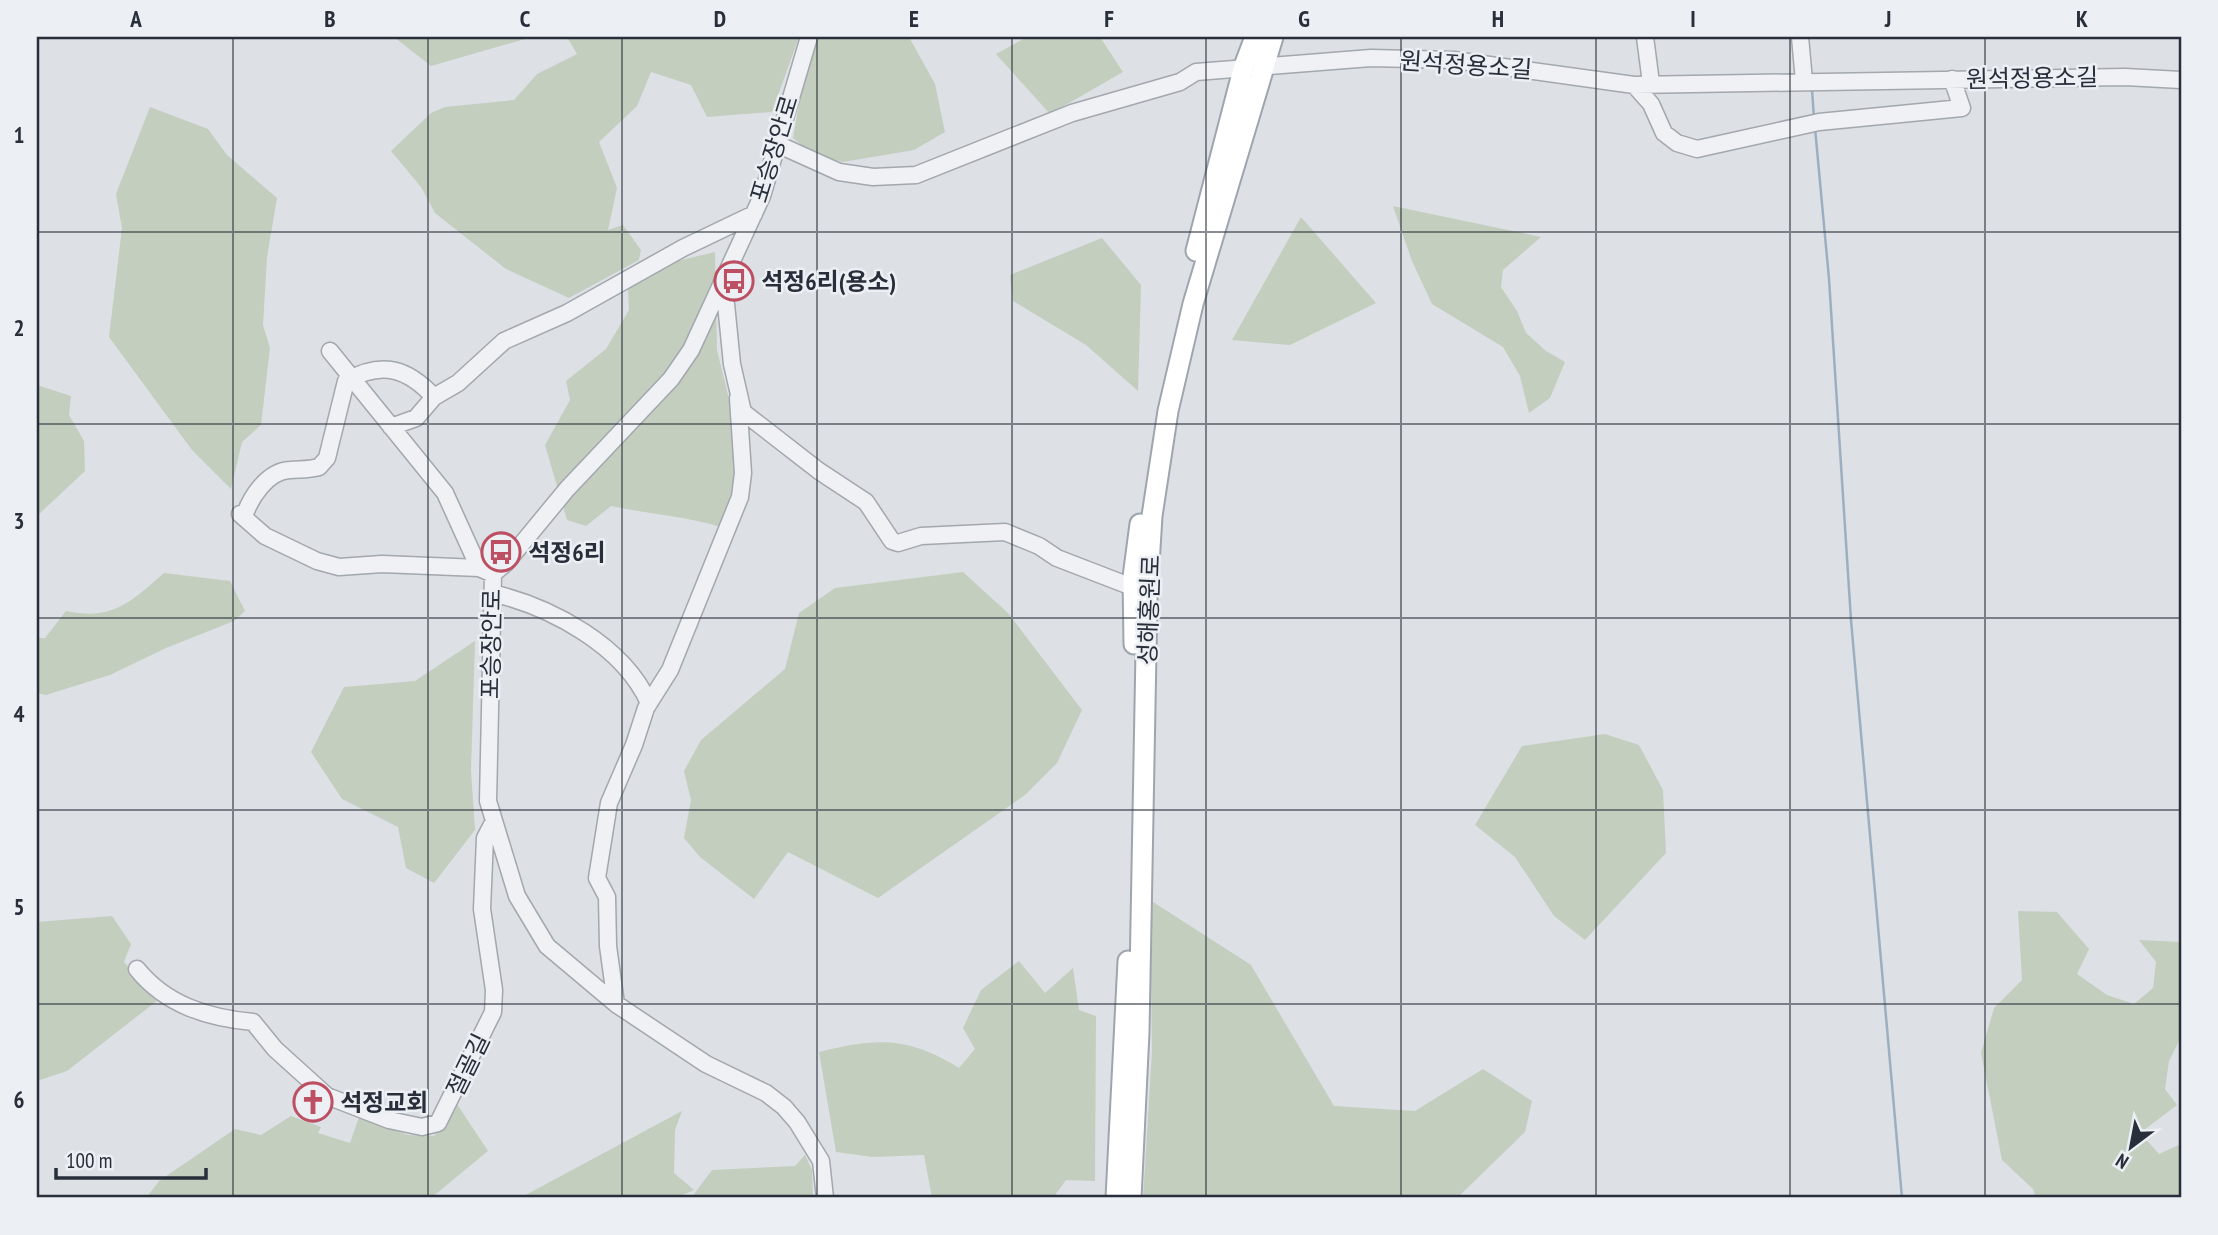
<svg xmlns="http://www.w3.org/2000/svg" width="2218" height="1235" font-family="'PT Sans Narrow','Noto Sans KR',sans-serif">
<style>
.green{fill:#c3cebf}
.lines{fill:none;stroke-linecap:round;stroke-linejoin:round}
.stream{stroke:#9cafc1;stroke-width:2.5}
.minor-casing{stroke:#a3a7ae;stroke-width:19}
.major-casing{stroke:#9ea5af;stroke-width:23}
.minor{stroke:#eff1f4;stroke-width:16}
.major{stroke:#fff;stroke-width:19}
.grid{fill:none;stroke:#282f3a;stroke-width:2;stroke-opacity:0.55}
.labels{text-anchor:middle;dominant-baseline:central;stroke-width:5;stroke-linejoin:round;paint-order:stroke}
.street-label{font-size:24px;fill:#282f3a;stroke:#eceff3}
.poi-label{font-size:24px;font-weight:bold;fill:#282f3a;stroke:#eceff3;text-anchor:start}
.neatline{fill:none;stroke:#282f3a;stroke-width:2.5}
.grid-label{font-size:23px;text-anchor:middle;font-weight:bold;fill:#282f3a}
</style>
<rect width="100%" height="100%" fill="#dde0e5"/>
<!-- green -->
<path class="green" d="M394,37H532L431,66Z
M567,37H799L772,112L707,117L691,85L651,72L637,106L599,142L617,188L608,230L623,225L641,250L639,260L569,298L506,269L435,213L421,187L391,151L431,113L445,107L514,100L537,74L577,54Z
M818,37H909L935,84L945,132L914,150L843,162L812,154L793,138L802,86Z
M1027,37H1100L1123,72L1050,114L996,54Z
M150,107L208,129L227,155L277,198L267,257L263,325L270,348L261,425L242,442L231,489L192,450L109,337L122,228L116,194Z
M1393,206L1541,237L1503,270L1501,287L1517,311L1526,333L1546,351L1565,362L1550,398L1529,413L1520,376L1503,347L1432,304L1412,261Z
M1301,217L1376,303L1290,345L1232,340Z
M1102,238L1141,285L1138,391L1086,345L1013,301L1010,275Z
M715,252L717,350L730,403L741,481L721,527C685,516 648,514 611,506L586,526L567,520L545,445L570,400L566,381L606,349L629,310L628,286L656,266Z
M37,385L71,396L69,415L84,441L85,471L37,516Z
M963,572L1008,613L1082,710L1057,763L1025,795L878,898L788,852L754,899L700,857L684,838L691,800L684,771L701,740L785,669L799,613L835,588Z
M164,573L230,581L245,611L234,621L166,648L110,675L46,695L37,693V638H45L66,611C112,621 131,602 164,573Z
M475,641L471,770L475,830L434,883L406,868L398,827L342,799L311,752L344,687L415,681Z
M1605,734L1639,745L1663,790L1666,853L1585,940L1554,916L1515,857L1475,825L1522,746Z
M1150,900L1251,965L1334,1106L1415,1111L1483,1069L1532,1101L1525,1132L1457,1198H1143L1152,1051Z
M2018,911L2057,912L2089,949L2077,974L2107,995L2134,1004L2153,988L2156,962L2139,940L2181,942V1037L2169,1061L2165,1089L2177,1105L2140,1133L2159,1154L2181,1144V1198H2036L2033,1189L2002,1160L1981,1053L1994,1008L2022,980Z
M112,916L131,944L124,962L158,1000L67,1071L37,1081V922Z
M1019,961L1045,993L1073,968L1079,1010L1096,1016L1095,1181L1066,1180L1053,1198H932L924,1155L873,1157L836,1152L819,1052C877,1038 907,1036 959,1068L975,1049L963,1028L981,990Z
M457,1104L488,1151L431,1198H146L159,1181L235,1129L261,1135L291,1116L321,1127L318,1133L350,1143L359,1117L408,1135L434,1136Z
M682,1111L675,1130L674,1173L694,1190L676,1198H520Z
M805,1155L812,1170L813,1198H691L712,1170L795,1166Z"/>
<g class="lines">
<!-- stream -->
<path class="stream" d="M1812,90L1814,118
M1815,128L1829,279L1851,620L1902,1198"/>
<!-- minor casing -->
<g class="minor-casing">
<path id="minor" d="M809,37L762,196L691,350L671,379L567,489L506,563L493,574L488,801L517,896L547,946L616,1004L706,1064L766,1093L784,1107L797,1122L821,1161L825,1198
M1645,37L1651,83
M1800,37L1804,81
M1634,85L1651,104L1664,133L1677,143L1697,149L1819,122L1962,108L1952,79
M777,144L839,172L873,177L916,175L1072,113L1180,82L1196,72L1371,58L1454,60L1634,85L2125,77L2181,80
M720,288L726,304L732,364L743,412L819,471L866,502L892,541L898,543L921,536L1005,532L1039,546L1057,558L1127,585
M330,351L445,493L479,568
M391,427L416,418L434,397L458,383L504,341L567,313L683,248L754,214
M240,514L265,536L317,561L339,567L382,564L479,568L493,574
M244,517C250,498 267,471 290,470C301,469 308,470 319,467L327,458L346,381C383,360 408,369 434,397
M492,593C551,607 623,645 649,703
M137,969C166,1005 208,1018 253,1022L275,1049L327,1096L389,1120L422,1127L438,1123L493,1012L494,990L482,909L485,838L494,821
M616,1004L608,946L607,897L597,878L609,803L634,745L646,708L670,670L740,497L743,473L738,398"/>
</g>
<!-- major casing -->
<g class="major-casing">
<path id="major" d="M1196,251L1244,66L1255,37
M1134,644L1133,577L1140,524
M1116,1198L1128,961
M1131,1198L1139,1032L1147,597L1152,516L1168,411L1193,304L1273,37"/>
</g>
<!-- minor -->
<use href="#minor" class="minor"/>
<!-- major -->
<use href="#major" class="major"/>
</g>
<!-- grid -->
<path class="grid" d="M233,37V1198M428,37V1198M622,37V1198M817,37V1198M1012,37V1198M1206,37V1198M1401,37V1198M1596,37V1198M1790,37V1198M1985,37V1198M37,232H2181M37,424H2181M37,618H2181M37,810H2181M37,1004H2181"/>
<!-- icons -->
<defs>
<g id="bus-ring" transform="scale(2.0125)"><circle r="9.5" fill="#eceff3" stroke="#bd4f62" stroke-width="1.5"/><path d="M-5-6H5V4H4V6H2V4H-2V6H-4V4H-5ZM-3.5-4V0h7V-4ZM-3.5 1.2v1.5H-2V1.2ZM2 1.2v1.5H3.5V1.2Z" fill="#bd4f62"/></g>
<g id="church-ring" transform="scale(2.0125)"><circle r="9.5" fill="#eceff3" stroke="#bd4f62" stroke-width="1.5"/><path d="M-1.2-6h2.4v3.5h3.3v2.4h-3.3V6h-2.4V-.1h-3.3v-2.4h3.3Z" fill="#bd4f62"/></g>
</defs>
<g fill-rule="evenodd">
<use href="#bus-ring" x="734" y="281"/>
<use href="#bus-ring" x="501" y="552"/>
<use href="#church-ring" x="313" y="1102"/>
</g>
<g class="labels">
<!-- street labels -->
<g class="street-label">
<text transform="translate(1466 65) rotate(4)">원석정용소길</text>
<text transform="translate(2032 78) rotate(-1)">원석정용소길</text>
<text transform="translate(774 149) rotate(-73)">포승장안로</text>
<text transform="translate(1149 610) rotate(-88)">성해홍원로</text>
<text transform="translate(491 644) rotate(-89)">포승장안로</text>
<text transform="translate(468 1065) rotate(-64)">절골길</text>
</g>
<!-- poi labels -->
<g class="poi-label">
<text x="761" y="281">석정6리(용소)</text>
<text x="528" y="552">석정6리</text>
<text x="340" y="1102">석정교회</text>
</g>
</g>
<!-- border -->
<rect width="2218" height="1235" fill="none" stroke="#eceff3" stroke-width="77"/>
<!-- north arrow -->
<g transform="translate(2131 1147) rotate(212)" stroke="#eceff3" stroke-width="5" paint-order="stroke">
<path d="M0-5L12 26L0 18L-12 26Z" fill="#282f3a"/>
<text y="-10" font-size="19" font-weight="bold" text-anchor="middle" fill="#282f3a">N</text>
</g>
<!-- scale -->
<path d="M56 1168v10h150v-10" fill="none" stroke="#282f3a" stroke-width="3.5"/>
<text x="66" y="1168" font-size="21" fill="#282f3a" stroke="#eceff3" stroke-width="5" paint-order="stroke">100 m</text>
<rect x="38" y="38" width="2142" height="1158" class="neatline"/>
<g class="grid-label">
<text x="136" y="27">A</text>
<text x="330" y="27">B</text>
<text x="525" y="27">C</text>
<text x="720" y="27">D</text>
<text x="914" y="27">E</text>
<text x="1109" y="27">F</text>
<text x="1304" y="27">G</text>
<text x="1498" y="27">H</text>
<text x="1693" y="27">I</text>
<text x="1888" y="27">J</text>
<text x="2082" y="27">K</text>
<text x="19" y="143">1</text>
<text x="19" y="336">2</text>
<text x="19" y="529">3</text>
<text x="19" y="722">4</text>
<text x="19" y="915">5</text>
<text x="19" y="1108">6</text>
</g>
</svg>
